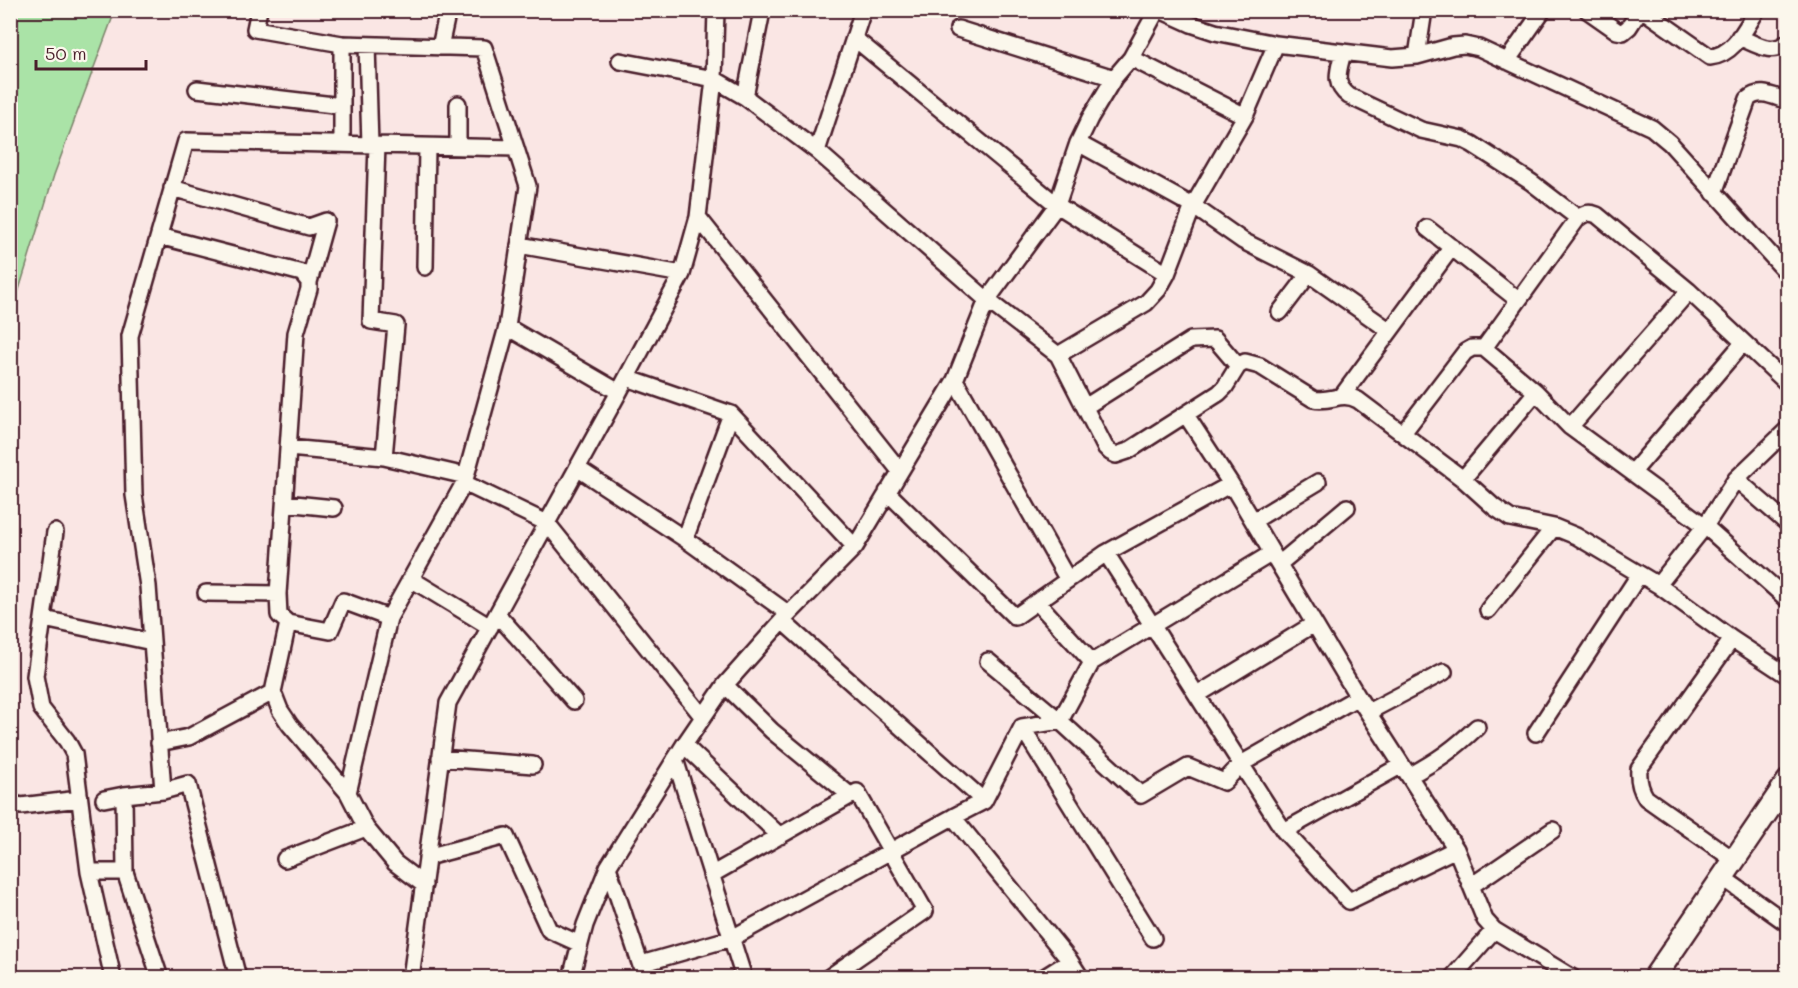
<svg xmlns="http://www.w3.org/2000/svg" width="1798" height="988" font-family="Mali,sans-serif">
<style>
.green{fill:#aae3a7;stroke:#7a8169;stroke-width:1.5}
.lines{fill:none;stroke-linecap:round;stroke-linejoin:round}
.street-casing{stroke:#4a1f2b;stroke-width:20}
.secondary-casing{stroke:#4a1f2b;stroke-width:26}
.street{stroke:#fbf7ec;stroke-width:15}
.secondary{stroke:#fbf7ec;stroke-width:21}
</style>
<rect width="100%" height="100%" fill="#fae6e4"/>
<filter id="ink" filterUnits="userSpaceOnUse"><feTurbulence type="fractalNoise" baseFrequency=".0167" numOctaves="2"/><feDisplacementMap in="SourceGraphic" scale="12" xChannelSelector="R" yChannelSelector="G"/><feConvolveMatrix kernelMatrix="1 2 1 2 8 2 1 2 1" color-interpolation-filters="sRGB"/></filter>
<g filter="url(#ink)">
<!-- green -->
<path class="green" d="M11,10L115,11L54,175L11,316Z"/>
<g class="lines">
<!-- street casing -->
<g class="street-casing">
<path id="street" d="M259,10L255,29L342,44L484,48L528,186L507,327
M1160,10L1191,24L1215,32L1276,44
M1587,10L1617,31L1623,32L1629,27L1640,10
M1643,10L1710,57C1734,55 1745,29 1757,10
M958,29L1114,78
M1739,37C1756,44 1772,56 1788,42
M854,38L863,10
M342,44V144
M367,45L370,145
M440,47L448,10
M1343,52C1339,70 1332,83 1349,96L1421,130L1462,139L1472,144L1531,182L1578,218
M1417,56L1424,10
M1131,58L1245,116
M620,61L714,79L745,97L817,151L987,300L1058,355L1105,447L1110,452L1116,455L1128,451L1219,393L1225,387L1238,366L1245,362L1260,366L1313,399C1332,403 1340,391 1358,400L1463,479L1494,507L1510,518L1554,527L1576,536L1658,585L1732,639L1788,676
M1507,61L1543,10
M197,89L342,106
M745,97L762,11
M458,104V147
M1078,143L1193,206L1243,241L1309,274L1390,331L1342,396
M377,145L371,321L396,325L384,457L466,476
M817,151L854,38L1057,205L1167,274
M172,188L309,227L326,221L309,282
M1714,193L1748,99C1760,88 1774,97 1788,101
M698,217L900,471
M1427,228L1518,300
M159,236L302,273L309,282V289L296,333L278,594L279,615L288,623
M519,245L682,274
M425,267L427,147
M1280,312L1309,274
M1390,331L1452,247
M1484,348L1578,218C1585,213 1589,212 1597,215L1689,291
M1058,355L1146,303L1158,290L1167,274L1193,206L1245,116L1276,44L1392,58L1417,56L1453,46L1465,45L1479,48L1652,128L1670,143L1788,274
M627,378L731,414
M955,380L1068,580
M1085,407L1191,340L1215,339L1238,366
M1186,415L1231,484
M1570,427L1689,291L1788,384
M1403,433L1465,352L1472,348H1484L1536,392L1570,427L1705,526L1788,600
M289,448L384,457
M577,468L685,539L731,414L855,547
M1633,472L1743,343
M1463,479L1536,392
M1736,479L1788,524
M464,483L507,327L619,392
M887,492L1015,617L1106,553L1231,484L1358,697L1456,849L1485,920L1494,930L1573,978
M285,503L334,508
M1253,521L1318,482
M55,532L35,676L41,708L67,741L74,754L89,872L113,978
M685,539L789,614
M1106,553L1241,764L1358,697
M1279,564L1347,507
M411,579L490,627
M1658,585L1705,526L1736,479L1788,429
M206,593L278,594
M1037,602L1092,662L1272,553
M1488,610L1554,527
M497,614L574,701
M44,619L152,642
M782,621L984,801L953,817L1070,961L1081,978
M1732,639L1639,769C1638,781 1640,789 1646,798L1734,860
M1092,662L1060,721L1141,795L1188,767L1224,782L1241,764L1284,831L1402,765
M725,685L772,731L851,796
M1197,695L1314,624
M1368,712L1444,672
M1022,727L1153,938
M1536,733L1639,575
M159,743L189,737L273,692
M684,745L780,836
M440,758L533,765
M675,759L744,978
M1409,776C1437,761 1454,749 1477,727
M163,791L148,586L134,495L130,336L186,141L516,148
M348,793L290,725L280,710L273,692L288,623L330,631L343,601L389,618
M104,799L124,795
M984,801L1022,727L1060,721L988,661
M10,803L21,806L79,799
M1284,831L1349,901L1456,849
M427,857L506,836L549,930L580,944
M285,859L366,828
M608,867L645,978
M89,872H125L124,795L163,791L188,784L238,978
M125,872L160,978
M711,875L857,792L925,911L828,978
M1722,877L1788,924
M424,885L395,863L366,828L348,793L389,618L464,483L547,523L703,717
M1471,886L1553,830
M641,964L732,938L953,817
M411,978L448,703L619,392L682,274L698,217L714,79L716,10
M571,978L585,925L608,867L684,745L725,685L782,621L855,547L955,380L987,300L1057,205L1078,143L1090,118L1114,78L1131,58L1157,10
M1043,978L1070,961
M1452,978L1494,930"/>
</g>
<!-- secondary casing -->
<g class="secondary-casing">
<path id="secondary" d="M1654,978L1788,781"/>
</g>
<!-- street -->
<use href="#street" class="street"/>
<!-- secondary -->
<use href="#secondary" class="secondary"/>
</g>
</g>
<!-- margin -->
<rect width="1798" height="988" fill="none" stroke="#fbf7ec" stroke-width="36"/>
<rect x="18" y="18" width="1762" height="952" fill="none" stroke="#4a1f2b" stroke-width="2" filter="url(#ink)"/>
<!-- scale -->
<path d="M36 60v9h110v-9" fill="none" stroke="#4a1f2b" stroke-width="3"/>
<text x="45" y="60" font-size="18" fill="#4a1f2b" stroke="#fbf7ec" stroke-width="4.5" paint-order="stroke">50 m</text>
</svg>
